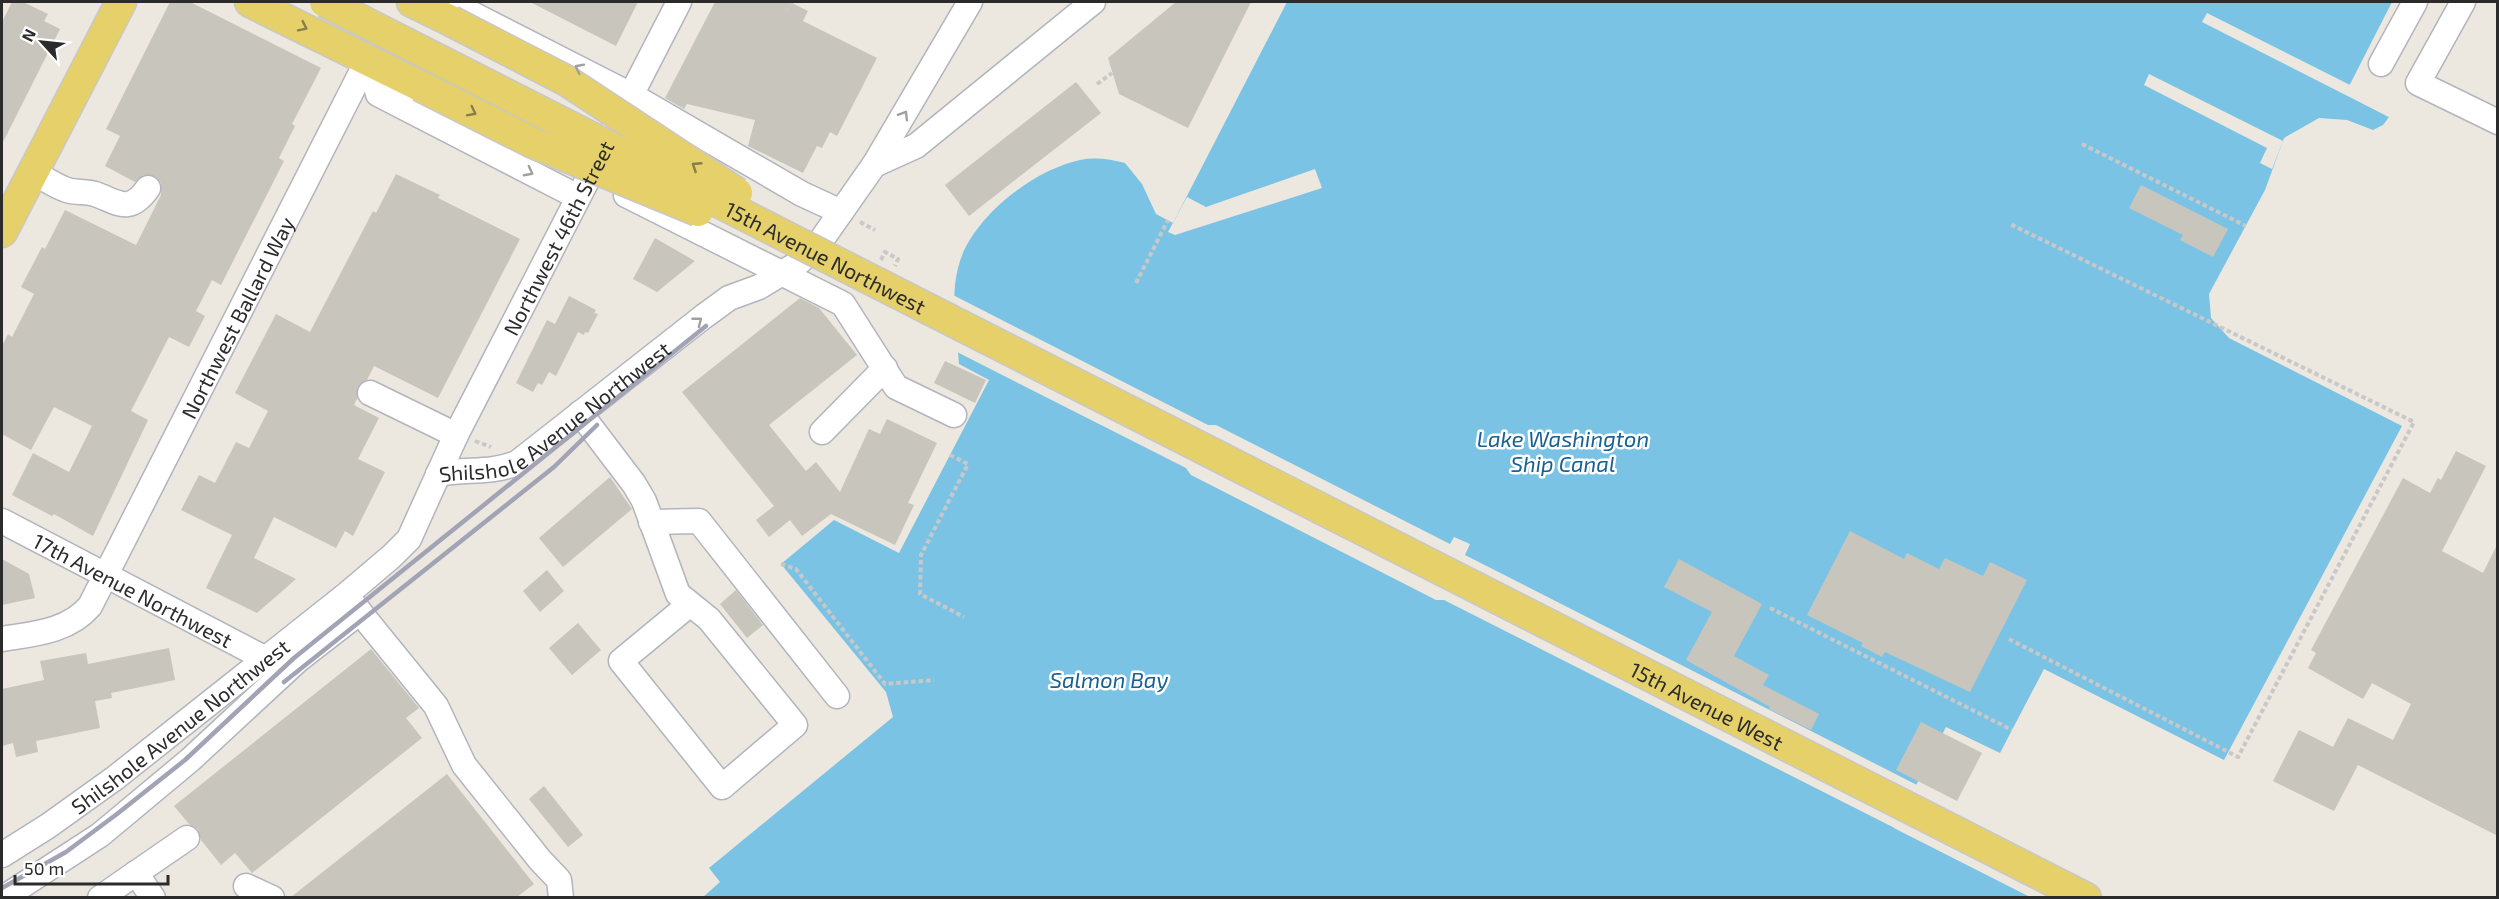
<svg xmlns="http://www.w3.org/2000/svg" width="2499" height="899" font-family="'Exo 2',sans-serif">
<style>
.water{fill:#7bc3e5}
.pier{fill:#ece7df}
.building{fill:#c8c5bd}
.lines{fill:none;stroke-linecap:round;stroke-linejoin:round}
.minor-casing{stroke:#b2b4be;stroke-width:27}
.major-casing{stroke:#c8c8c8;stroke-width:33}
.path{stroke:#c8c8c8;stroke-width:4;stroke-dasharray:4.5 3;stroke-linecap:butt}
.minor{stroke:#fff;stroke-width:24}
.major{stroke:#e5d06a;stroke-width:30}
.rail{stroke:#a2a3b4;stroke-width:4.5}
.major-bridge-casing{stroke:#c8c8c8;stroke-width:33;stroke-linecap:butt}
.major-bridge{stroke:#e5d06a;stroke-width:30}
.oneway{stroke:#887e4a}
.oneway2{stroke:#a0a0a0}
.labels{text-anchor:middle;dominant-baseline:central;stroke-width:5;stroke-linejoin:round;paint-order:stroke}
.street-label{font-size:21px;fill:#2b2b2b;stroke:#fff}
.water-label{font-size:22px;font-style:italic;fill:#196192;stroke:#fff}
</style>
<rect width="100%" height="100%" fill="#ece7df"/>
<!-- water -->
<path class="water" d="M1287,2H2392L2345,94L2389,117L2383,125L2373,130L2347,120L2319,118L2284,138L2265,190L2209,294L2211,318L2229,338L2402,426L2224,760L2044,669L2000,753L1946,727L1894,828L2030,897L702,898L720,882L709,868L893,717L886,692L781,564L834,520L899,553L989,380L959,364C957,333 950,299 958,268C969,220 1032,170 1080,160C1095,157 1110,159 1125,163L1142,184L1156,214L1173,223Z"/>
<!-- pier -->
<path class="pier" d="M2207,13L2352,86L2349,93L2390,114L2391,118L2202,22Z
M2149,74L2283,141L2272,169L2260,163L2267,148L2144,85Z
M1315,169L1322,188L1175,235L1168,232L1187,197L1206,207Z
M951,294L1208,425H1216L1450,544L1454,537L1470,544L1465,555L1919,786L1898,827L2033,898L1444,600H1436L1191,475L1186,468L955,351Z"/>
<!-- building -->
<path class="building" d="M12,2H23L48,14L44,21L60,29L2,144V22Z
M170,2H190L321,68L292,124L295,126L279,158L284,161L221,285L212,280L196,311L205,316L189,347L169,337L131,411L148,420L93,536L54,514L52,516L12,495L33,453L69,472L92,426L54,407L31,450L2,434V346L8,334L12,337L34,294L21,287L42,247L45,249L65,210L136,245L161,195V183L156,177L144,175L135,182L105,166L120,136L106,129Z
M530,2H638L616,46Z
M715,2H790L808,11L803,21L877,58L837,136L830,132L822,148L817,146L803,173L748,146L755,120L687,104L684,109L665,98Z
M1176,2H1251L1188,128L1119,94L1108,58Z
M1076,82L1101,113L969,216L945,185Z
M396,174L440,195L438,198L520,239L438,398L374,366L367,380L358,386L357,399L354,405L379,418L358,459L385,472L353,536L345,531L336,548L274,517L254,558L296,579L257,613L206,588L232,535L181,510L199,475L215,483L236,442L249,448L268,411L235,393L276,314L310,332L373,211L376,213Z
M2141,185L2228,229L2213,257L2180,240L2183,235L2129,208Z
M655,238L695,261L657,292L633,279Z
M569,296L596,310L594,313L598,314L588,333L585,332L584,335L578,332L556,376L549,372L542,385L538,383L533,392L516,383L547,320L555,324Z
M800,298L819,308L857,355L769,425L806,471L816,462L840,492L869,429L880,434L887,419L937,443L908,503L914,505L895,545L831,514L802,536L790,520L769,537L756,520L774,506L682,392Z
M945,361L986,380L975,403L934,383Z
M2456,451L2486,466L2442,551L2483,573L2498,543V836L2358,765L2334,811L2273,781L2299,730L2333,747L2348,718L2393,740L2411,704L2372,683L2363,699L2308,668L2316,653L2311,650L2403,478L2430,493L2438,478L2441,480Z
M610,477L632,509L563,567L539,538Z
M1850,531L1904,559L1907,553L1939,569L1945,558L1983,576L1990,562L2027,580L1970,692L1885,652L1882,657L1861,646L1863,643L1807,615Z
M2,559L29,574L35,598L2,605Z
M1679,559L1762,604L1734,656L1769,675L1763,685L1819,714L1811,730L1769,709L1770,707L1686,660L1712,612L1664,587Z
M547,570L564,591L540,612L523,591Z
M736,590L763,625L747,638L720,604Z
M578,623L601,650L572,675L549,648Z
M169,648L175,680L111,693L112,698L95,701L100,728L36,741L38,752L16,757L13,743L2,746V689L44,680L40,661L86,653L88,664Z
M371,649L419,708L406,718L422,738L252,873L235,853L221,865L201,840L198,829L189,824L174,806Z
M1921,722L1982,753L1957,801L1896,770Z
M447,774L534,884L517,897H291Z
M544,786L583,835L568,847L529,799Z"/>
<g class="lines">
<!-- minor casing -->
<g class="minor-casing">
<g id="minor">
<path d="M449,2L631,95L802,194L841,212"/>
<path d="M2463,2L2418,83L2498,122"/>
<path d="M368,59L378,94L578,197"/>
<path d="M2381,64L2415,2"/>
<path d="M874,165L916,146L1093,2"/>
<path d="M33,172C44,178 55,186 67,190C76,193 86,191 95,194C118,202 129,215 148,188"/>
<path d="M626,195L843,304L896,387L954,415"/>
<path d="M370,393L456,435"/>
<path d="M580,413L634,484L644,501L678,594L709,619L795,725L722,787L621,661L690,604"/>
<path d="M822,432L885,368"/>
<path id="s1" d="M438,474C466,468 489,474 517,463L703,317L729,298L759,287L797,264L820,242L874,165L970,2"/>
<path id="s2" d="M2,521L266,659"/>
<path d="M651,522L699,521L837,696"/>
<path d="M350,600L436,706L464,765L540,860L559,880L561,898"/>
<path id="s3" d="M2,639C32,634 68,632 90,606L368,59"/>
<path id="s4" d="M2,855L48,826L115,778L346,595L392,556L409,539L456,435L679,2"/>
<path d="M136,873L153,898"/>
<path d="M246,886L272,898"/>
<path d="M3,898L100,835L190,760L298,660L360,612"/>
<path d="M100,898L187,838"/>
</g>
</g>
<!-- major casing -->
<g class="major-casing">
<g id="major">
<path d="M250,2L420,86"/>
<path d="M412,2L451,21"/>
<path d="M2,232L121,2"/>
<path id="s5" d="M1249,472L2086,898"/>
</g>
</g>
<!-- path -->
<path class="path" d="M786,12L791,2
M1097,84L1112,73
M2082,144L2246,226
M860,222L875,230
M881,260L885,252L898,259L895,266
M1136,283L1168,220
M475,441L491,447
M950,455L968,464L921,555L920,594L964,617
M781,564L796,569L885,684L934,680
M1770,608L2012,730
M2009,639L2238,757L2414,422L2010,224"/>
<!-- minor -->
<use href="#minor" class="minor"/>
<!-- major -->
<use href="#major" class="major"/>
<!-- rail -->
<path class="rail" d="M284,682L554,467L597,425
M2,888L66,852L117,814L185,760L294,658L706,326"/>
<!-- major-bridge casing -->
<g class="major-bridge-casing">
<g id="major-bridge">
<path id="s6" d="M325,2L1249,472"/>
<path d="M451,21L567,81L737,193"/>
<path d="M420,86L533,143L698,211"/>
</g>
</g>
<!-- major-bridge -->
<use href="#major-bridge" class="major-bridge"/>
</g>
<!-- one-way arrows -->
<defs><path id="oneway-chevron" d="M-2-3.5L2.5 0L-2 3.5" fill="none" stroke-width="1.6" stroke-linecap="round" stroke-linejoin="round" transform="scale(1.5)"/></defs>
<g class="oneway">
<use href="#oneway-chevron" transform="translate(303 27) rotate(26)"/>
<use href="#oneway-chevron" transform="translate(472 112) rotate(27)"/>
<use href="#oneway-chevron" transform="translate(696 166) rotate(-147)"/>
</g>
<g class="oneway2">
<use href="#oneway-chevron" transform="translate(579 68) rotate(-153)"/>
<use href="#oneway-chevron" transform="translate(904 115) rotate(-59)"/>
<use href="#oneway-chevron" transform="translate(529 172) rotate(28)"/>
<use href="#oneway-chevron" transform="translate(698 321) rotate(-38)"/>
</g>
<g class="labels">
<!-- street labels -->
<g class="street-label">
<text stroke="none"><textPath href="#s4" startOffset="852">Northwest 46th Street</textPath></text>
<text stroke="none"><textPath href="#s6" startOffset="562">15th Avenue Northwest</textPath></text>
<text stroke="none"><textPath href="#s3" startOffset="420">Northwest Ballard Way</textPath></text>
<text stroke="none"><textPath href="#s1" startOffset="136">Shilshole Avenue Northwest</textPath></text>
<text stroke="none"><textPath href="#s2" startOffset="148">17th Avenue Northwest</textPath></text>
<text stroke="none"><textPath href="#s5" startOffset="514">15th Avenue West</textPath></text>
<text stroke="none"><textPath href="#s4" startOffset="220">Shilshole Avenue Northwest</textPath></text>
</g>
<!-- water labels -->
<g class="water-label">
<text x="1563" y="438">Lake Washington<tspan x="1563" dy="25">Ship Canal</tspan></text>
<text x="1109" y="679">Salmon Bay</text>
</g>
</g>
<!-- border -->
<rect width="2499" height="899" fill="none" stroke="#2b2b2b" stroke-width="6"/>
<!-- north arrow -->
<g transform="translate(42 42) rotate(297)" stroke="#ffffff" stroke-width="4.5" paint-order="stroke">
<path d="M0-4.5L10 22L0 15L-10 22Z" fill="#2b2b2b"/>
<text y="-9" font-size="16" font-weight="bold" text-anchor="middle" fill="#2b2b2b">N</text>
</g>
<!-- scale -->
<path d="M15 875v9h153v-9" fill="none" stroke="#2b2b2b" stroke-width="3"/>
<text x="24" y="875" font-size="18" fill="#2b2b2b" stroke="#ffffff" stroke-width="4.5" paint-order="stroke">50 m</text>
</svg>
